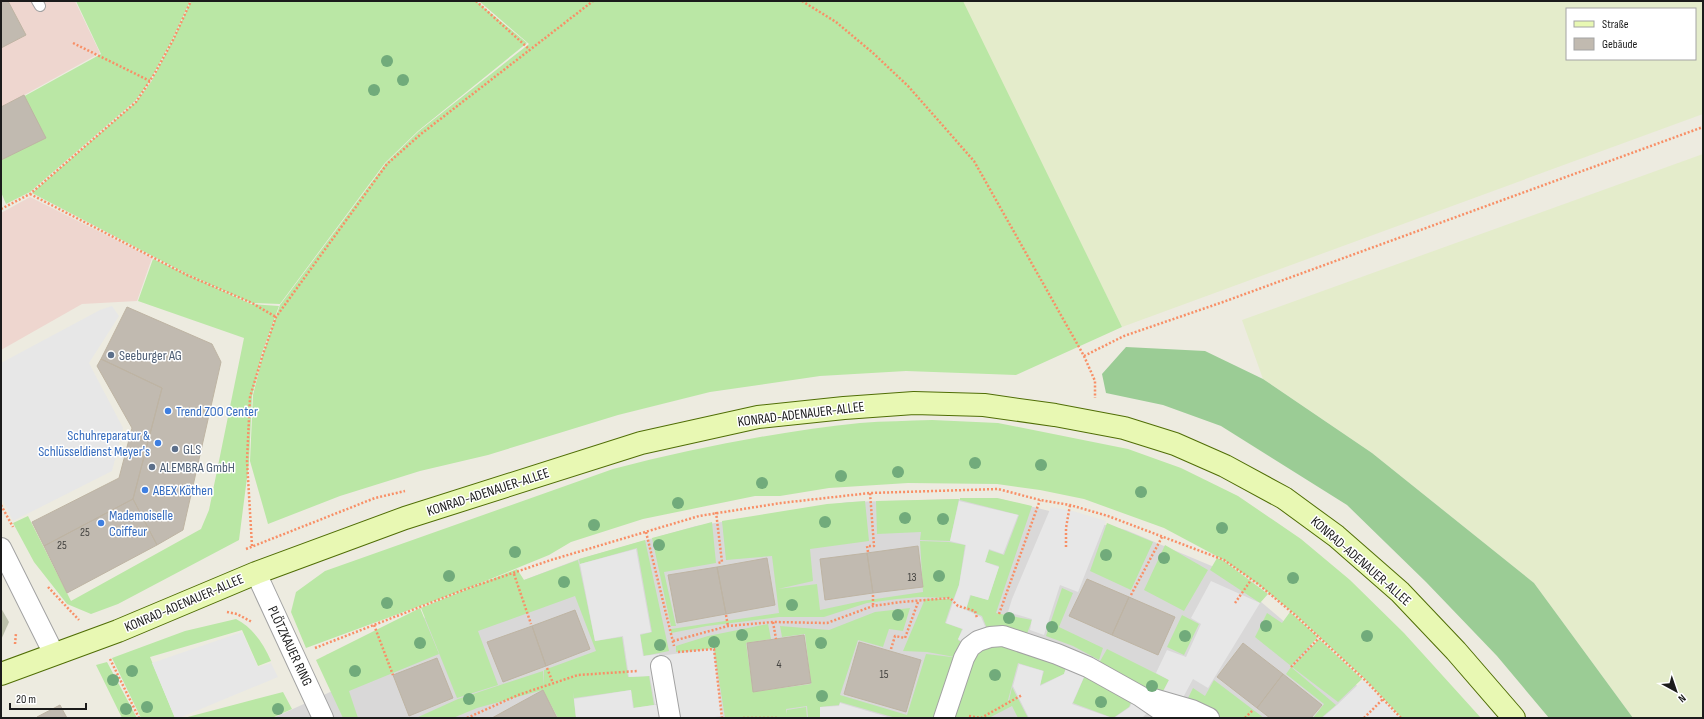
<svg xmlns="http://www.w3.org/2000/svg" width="1704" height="719" font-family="'Sofia Sans Condensed',sans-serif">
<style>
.residential{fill:#d9d8d8}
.commercial{fill:#eed6cf}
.construction{fill:#bdc1ac}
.farmland{fill:#e4eccb;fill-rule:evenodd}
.grass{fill:#bae7a5}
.forest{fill:#9bcc95}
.parking{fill:#e7e7e7}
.building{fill:#c1bab0;stroke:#beb4a3}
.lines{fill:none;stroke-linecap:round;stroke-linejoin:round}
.lane-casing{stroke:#a2a2a2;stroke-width:12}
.street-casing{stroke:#a2a2a2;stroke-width:22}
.secondary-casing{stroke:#506e06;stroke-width:24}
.path{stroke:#f88f66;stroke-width:2.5;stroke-dasharray:2 2;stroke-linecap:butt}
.lane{stroke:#fff;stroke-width:10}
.street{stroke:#fff;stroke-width:20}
.secondary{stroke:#e8f8b3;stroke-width:22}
.tree{fill:#71ab7b}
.service-dot{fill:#5c6f8a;stroke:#fff;stroke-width:1.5}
.shop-dot{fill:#3f7fe0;stroke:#fff;stroke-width:1.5}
.labels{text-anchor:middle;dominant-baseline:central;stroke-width:3;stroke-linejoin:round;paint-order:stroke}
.number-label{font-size:12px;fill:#444340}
.service-label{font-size:14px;fill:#4e5e75;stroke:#fff;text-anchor:start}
.shop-label{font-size:14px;fill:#366cbe;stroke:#fff;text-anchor:start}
.street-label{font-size:14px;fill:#1b1b1b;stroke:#fff}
</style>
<rect width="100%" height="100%" fill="#edebe0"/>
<!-- residential -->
<path class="residential" d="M997,498L1126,530L1226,572L1347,675L1387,718H273L339,688L326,655L579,559L696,526L848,502Z"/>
<!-- commercial -->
<path class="commercial" d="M1,1H75L100,53L1,108Z
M30,197L152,258L137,301L82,304L1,350V213Z"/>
<!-- construction -->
<path class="construction" d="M1,608L9,622L1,640Z"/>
<!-- farmland -->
<path class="farmland" d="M961,1H1703V114L1122,327ZM1567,9H1695V59H1567Z
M1703,154V718H1633L1534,583L1372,453L1263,379L1242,320Z"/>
<!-- grass -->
<path class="grass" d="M76,1H190L172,40L149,82L135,101L30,192L6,204L1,192V109L101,54Z
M191,1H476L527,43L418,131L385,163L280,304L252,303L187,274L32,193L136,102L151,82L173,40Z
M479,1H963L1122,327L1016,375L906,371L820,376L710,392L618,415L488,455L420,471L340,496L268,524L250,461L253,395L263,354L280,305L386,163L419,131L529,44Z
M153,259L251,304L279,306L262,353L252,396L249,462L239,540L118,604L91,614L67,604L34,562L13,523L28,516L71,601L201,529L209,510L244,338L138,301Z
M932,420L998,423L1128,449L1181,468L1238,496L1301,539L1350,580L1404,633L1481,718H1402L1367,681L1296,615L1258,584L1224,560L1164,528L1084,499L1040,490L997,484L908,483L829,488L780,496H755L643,519L571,542L549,555L466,589L306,648L291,612L296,592L325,571L613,469C694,448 776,432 860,423C884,421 908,421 932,420Z
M960,498H997L1032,506L996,613L1032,620L1024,642L990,636L982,616L966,609L971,595L988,600L999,566L985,562L989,550L1004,555L1019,515L960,500Z
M959,499L950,541L920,540L921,532L877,534L876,501Z
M865,501L869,541L810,549L813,581L778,589L817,584L820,610L862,601L923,592L920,541L949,542L965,545L959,585L953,600L950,598L919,597L897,599L867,603L824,617H779L707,626L671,633V629L779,613L772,556L726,560L722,521L827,504Z
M712,522L716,563L664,572L676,626H671L652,538Z
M1107,523L1153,542L1131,590L1090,571Z
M645,540L669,651L644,656L640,635L652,632L637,548L580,564L579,559Z
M1165,545L1208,570L1184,611L1144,590Z
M1217,558L1224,561L1268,594L1260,603L1210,570Z
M578,560L595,641L622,637L628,677L649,676L654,705L634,708L631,690L574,698L573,692L576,718H558L543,690L477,708L453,718H416L458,699L543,671V686L544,670L596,651L575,596L478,631L498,685L457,698L421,608L517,569L524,580Z
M1062,588L1073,593L1059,627L1103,648L1099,660L1073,646L1046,636Z
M925,599H950L952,602L945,623L962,629L958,640L964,644L943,718H896L840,702L839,705L820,707V718H808L807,706L817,707L807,706L786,709L787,714V710L806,707L807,718H725L714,648L676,652V646L708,636L768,624L771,639L746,643L753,692L811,684L812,692L805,634L782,637L780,626L829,630L875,612L910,608L903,631L889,629L883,647L858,640L840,695L907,715L926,654L960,658L927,652L903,651Z
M420,608L439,654L349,691L358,718H343L316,660Z
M1290,612L1318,637L1291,666L1255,637L1267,613L1282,623Z
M1182,615L1199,624L1184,655L1167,647Z
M236,619C252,627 264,644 271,661L258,666L242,630L150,657L175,718H141L112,658L185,631Z
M1319,639L1362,679L1338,702L1292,667Z
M979,641L1069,659L1064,674L1040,685L1044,671L1018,663L1008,700L1009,701L1012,687L1028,718H1018L1012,706L989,718H945Z
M1107,649L1169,680L1158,700L1095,670Z
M107,662L137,718H122L96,665Z
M1291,667L1336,705L1321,718H1313L1324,704L1286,674Z
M1088,668L1135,693L1129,707L1113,718L1073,703Z
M1214,680L1264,718H1217L1187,700L1193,688L1205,696Z
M283,692L292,709L272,718H184Z"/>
<!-- forest -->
<path class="forest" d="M1126,347L1205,351L1263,379L1372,453L1534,583L1633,718H1549L1497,656L1426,582L1347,505L1221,426L1163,405L1106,393L1102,374Z"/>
<!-- parking -->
<path class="parking" d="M112,306L119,316L89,363L123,428L112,471L13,521L1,497V363L100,310Z
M959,501L1018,515L1003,554L989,549L985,562L999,567L988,600L970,595L966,610L981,617L989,636L970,647L958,639L963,629L946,623L959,585L966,545L950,541Z
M1051,507L1073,511L1106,521L1078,592L1060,585L1044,635L1030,630L1032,619L1008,612L1012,599Z
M636,549L651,632L640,634L643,656L659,654V656L713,649L723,716L706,718H576L574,699L631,690L633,708L668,703L655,704L650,676L629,677L623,636L595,641L580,564Z
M1211,581L1260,603L1208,688L1193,679L1179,705L1159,700L1169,680L1156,673L1167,650L1186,657L1201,624L1191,618Z
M242,632L258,667L271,663L278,677L179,718H175L152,663Z
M1069,659L1088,668L1072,704L1112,718H1029L1013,686L1019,664L1043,671L1040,686L1064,674Z
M1363,680L1400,718H1322L1337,705Z
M1135,694L1154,706L1142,718H1114L1130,707Z
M840,703L891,718H820V707L839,706Z"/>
<!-- building -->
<path class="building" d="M1,1H8L26,35L1,48Z
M24,95L46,138L1,160V107Z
M127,307L212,344L221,362L183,530L157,545L133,499L162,388L101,359Z
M101,359L162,388L133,499L44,546L32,522L119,478L132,428L97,366Z
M133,499L157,545L67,593L44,546Z
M918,546L923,587L873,593L867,553Z
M867,553L873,593L825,600L820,559Z
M767,558L775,605L726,614L717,567Z
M717,567L726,614L677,623L668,575Z
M1087,579L1129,597L1112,635L1069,616Z
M1129,597L1175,617L1158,655L1112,635Z
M575,610L590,649L546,666L532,626Z
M532,626L546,666L503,682L487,642Z
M804,635L811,683L753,692L747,643Z
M859,642L921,660L906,712L844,694Z
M1243,643L1283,674L1257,708L1217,677Z
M437,658L453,698L409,716L393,675Z
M1283,674L1322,705L1311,718H1270L1257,708Z
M543,690L557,718H492L521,702Z
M60,705L67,718H38L37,717Z"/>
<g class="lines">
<!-- lane casing -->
<g class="lane-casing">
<path id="lane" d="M37,1L40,6"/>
</g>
<!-- street casing -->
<g class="street-casing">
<path id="street" d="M1,548L54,654
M256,573L323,718
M661,666L670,718
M1154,699L1192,710L1209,718
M944,718L964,658L970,647L978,641L990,637L1003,636L1057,654L1088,667L1140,696L1172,718"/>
</g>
<!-- secondary casing -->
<g class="secondary-casing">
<path id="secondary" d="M1,674L118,631L256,573L405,518L641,443L758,417L844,408L914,403L984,405L1055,415L1124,428L1175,444L1225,466L1284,498L1336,536L1400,592L1456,651L1514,718"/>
</g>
<!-- path -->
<path class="path" d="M476,1L529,49
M802,1L836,22L873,53L908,86L974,161L1084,356L1095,381V398
M73,43L150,81
M30,194L187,275L252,303L276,317
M1,209L30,194L136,102L155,73L173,40L191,1
M1084,356L1124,336L1223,302L1703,127
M1,505L13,527
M716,512L722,562L718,563
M646,532L674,646
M252,546L247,461L250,397L263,354L276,317L387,164L421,134L593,1
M1066,547V528L1070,505
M246,549L375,498L405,491
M868,552L867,546H874L870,493
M514,574L531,624
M48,587L79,620
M873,595V606
M1131,595L1162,537
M1235,603L1251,580
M227,612L237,614L252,622
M999,614L1040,500
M726,615L728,626
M773,622L776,639
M374,625L393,675
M673,641L728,626L773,622L827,623L873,606L901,602L950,598L958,606L975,611L977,618
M15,644L16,633
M315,648L466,589L551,560L699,516L781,503L870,493L998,489L1040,500L1070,505L1108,516L1224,560L1258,584L1295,615L1367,682L1401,718
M891,649L895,636L905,638L918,602
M678,652L714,649L722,718
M110,659L139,718
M1291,667L1319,638
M547,668L553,683
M969,716L981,718L1022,695
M467,718L518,695L578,675L638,671
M743,718H779
M1245,718L1253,710
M1364,718L1383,699"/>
<!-- lane -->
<use href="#lane" class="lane"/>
<!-- street -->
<use href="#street" class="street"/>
<!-- secondary -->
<use href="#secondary" class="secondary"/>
</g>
<!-- trees -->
<g class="tree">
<circle cx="387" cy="61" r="6"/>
<circle cx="403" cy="80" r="6"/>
<circle cx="374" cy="90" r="6"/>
<circle cx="975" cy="463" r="6"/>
<circle cx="1041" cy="465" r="6"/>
<circle cx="898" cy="472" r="6"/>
<circle cx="841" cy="476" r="6"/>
<circle cx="762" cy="483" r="6"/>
<circle cx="1141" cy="492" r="6"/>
<circle cx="678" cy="503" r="6"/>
<circle cx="905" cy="518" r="6"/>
<circle cx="943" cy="519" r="6"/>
<circle cx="825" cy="522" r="6"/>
<circle cx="594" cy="525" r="6"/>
<circle cx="1222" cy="528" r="6"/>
<circle cx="659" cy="545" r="6"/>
<circle cx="515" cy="552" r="6"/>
<circle cx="1106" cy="555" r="6"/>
<circle cx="1164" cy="558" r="6"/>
<circle cx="449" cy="576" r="6"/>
<circle cx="939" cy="576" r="6"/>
<circle cx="1293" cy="578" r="6"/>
<circle cx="564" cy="582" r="6"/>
<circle cx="387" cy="603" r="6"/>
<circle cx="792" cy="605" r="6"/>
<circle cx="898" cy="615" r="6"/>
<circle cx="1009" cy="618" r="6"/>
<circle cx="1266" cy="626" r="6"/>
<circle cx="1052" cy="627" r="6"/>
<circle cx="742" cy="635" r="6"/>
<circle cx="1185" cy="636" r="6"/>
<circle cx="1367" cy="636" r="6"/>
<circle cx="714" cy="642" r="6"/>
<circle cx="420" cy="643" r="6"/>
<circle cx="821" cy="643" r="6"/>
<circle cx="660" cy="645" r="6"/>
<circle cx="132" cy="671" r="6"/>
<circle cx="355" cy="671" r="6"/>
<circle cx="995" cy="675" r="6"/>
<circle cx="113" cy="680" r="6"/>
<circle cx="1152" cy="686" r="6"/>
<circle cx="822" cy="696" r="6"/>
<circle cx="469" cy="699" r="6"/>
<circle cx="1101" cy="702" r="6"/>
<circle cx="147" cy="707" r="6"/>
<circle cx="126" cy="709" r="6"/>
<circle cx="278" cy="709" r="6"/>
</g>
<!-- markers -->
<g class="service-dot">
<circle cx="111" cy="355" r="4"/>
<circle cx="175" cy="449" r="4"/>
<circle cx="152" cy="467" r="4"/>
</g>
<g class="shop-dot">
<circle cx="168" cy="411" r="4"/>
<circle cx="158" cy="443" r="4"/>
<circle cx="145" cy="490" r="4"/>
<circle cx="101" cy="523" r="4"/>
</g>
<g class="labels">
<!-- number labels -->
<g class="number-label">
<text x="85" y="532">25</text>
<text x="62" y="545">25</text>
<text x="912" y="577">13</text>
<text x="779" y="664">4</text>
<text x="884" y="674">15</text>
</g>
<!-- service labels -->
<g class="service-label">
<text x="119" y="355">Seeburger AG</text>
<text x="183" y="449">GLS</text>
<text x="160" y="467">ALEMBRA GmbH</text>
</g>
<!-- shop labels -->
<g class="shop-label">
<text x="176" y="411">Trend ZOO Center</text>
<text x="150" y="435" text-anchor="end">Schuhreparatur &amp;<tspan x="150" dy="16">Schlüsseldienst Meyer's</tspan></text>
<text x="153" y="490">ABEX Köthen</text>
<text x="109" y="515">Mademoiselle<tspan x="109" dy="16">Coiffeur</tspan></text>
</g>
<!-- street labels -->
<g class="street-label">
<text transform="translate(801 414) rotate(-7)">KONRAD-ADENAUER-ALLEE</text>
<text transform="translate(488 492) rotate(-18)">KONRAD-ADENAUER-ALLEE</text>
<text transform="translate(1361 561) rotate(41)">KONRAD-ADENAUER-ALLEE</text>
<text transform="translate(184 603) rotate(-23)">KONRAD-ADENAUER-ALLEE</text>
<text transform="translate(290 646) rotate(65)">PLÖTZKAUER RING</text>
</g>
</g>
<!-- border -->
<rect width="1704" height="719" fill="none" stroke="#1b1b1b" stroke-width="4"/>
<!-- legend -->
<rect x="1566" y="8" width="130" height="52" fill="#ffffff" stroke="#a4a4a4"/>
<rect x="1574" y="21" width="20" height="6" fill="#e8f8b3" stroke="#a4a4a4"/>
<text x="1602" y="28" font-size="12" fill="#1b1b1b">Straße</text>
<rect x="1574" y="38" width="20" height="12" fill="#c1bab0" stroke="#a4a4a4"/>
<text x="1602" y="48" font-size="12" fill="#1b1b1b">Gebäude</text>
<!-- north arrow -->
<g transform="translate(1676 691) rotate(140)" stroke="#ffffff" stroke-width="3" paint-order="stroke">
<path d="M0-3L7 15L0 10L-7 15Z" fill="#1b1b1b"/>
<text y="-6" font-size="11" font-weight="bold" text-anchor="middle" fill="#1b1b1b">N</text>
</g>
<!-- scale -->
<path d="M10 703v6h76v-6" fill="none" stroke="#1b1b1b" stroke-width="2"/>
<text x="16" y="703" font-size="12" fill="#1b1b1b" stroke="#ffffff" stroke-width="3" paint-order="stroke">20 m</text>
</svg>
